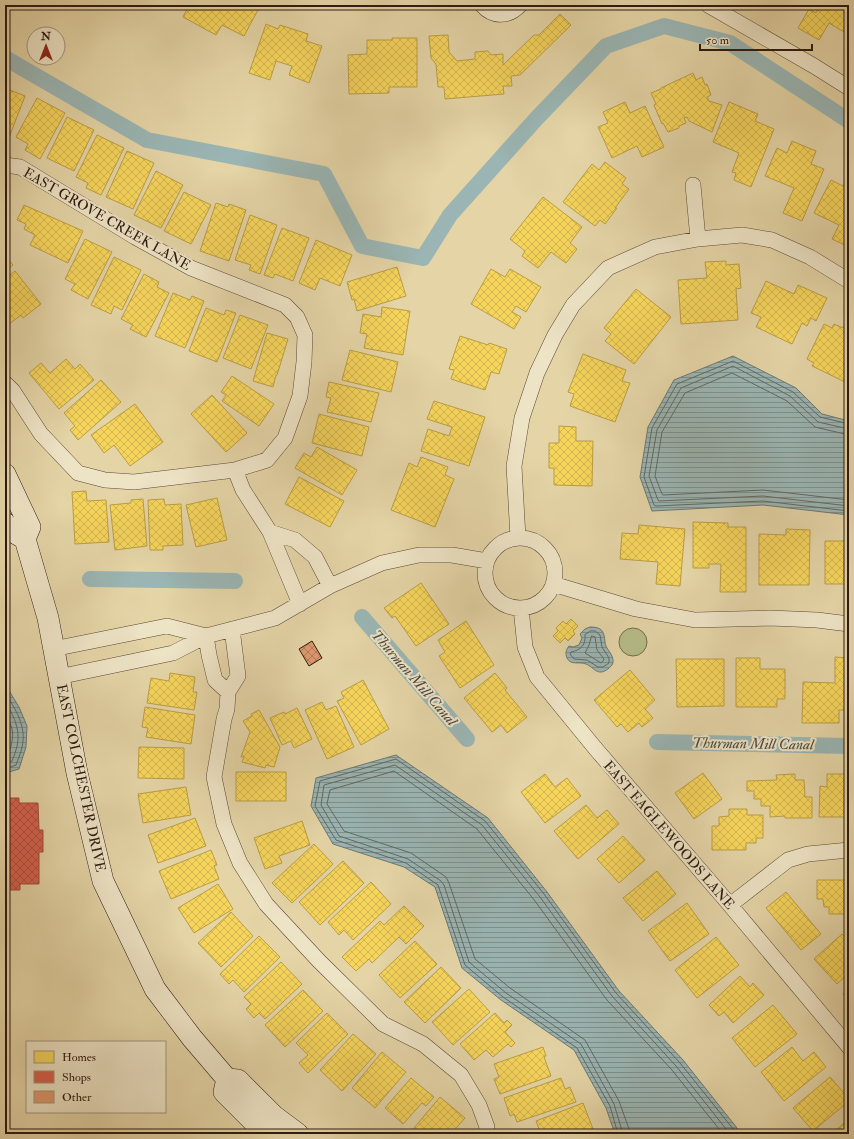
<svg xmlns="http://www.w3.org/2000/svg" width="854" height="1139" font-family="'IM FELL Double Pica',serif">
<style>
.park{fill:#b5bc86;stroke:#716b4b}
.water{fill:url(#water-rules);stroke:#6e7772}
.homes{fill:url(#homes-cross-hatch);stroke:#ba9d45}
.shops{fill:url(#shops-cross-hatch);stroke:#a34b3b}
.lines{fill:none;stroke-linecap:round;stroke-linejoin:round}
.shore{stroke:#646862;stroke-width:1}
.canal{stroke:#9ab5b3;stroke-width:16}
.building{fill:url(#building-cross-hatch);stroke:#2d1a10}
.street-casing{stroke:#5b4836;stroke-width:16}
.secondary-casing{stroke:#2d1a10;stroke-width:22}
.street{stroke:#ede3c5;stroke-width:15}
.secondary{stroke:#ede3c5;stroke-width:21}
.labels{text-anchor:middle;dominant-baseline:central;stroke-width:4;stroke-linejoin:round;paint-order:stroke}
.street-label{font-size:14px;fill:#2d1a10;stroke:#ede3c5}
.water-label{font-size:15px;font-style:italic;fill:#4e4841;stroke:#ede3c5}
</style>
<defs>
<pattern id="water-rules" width="6" height="5" patternUnits="userSpaceOnUse"><rect width="6" height="5" fill="#9ab5b3"/><path d="M0 2.5h6" fill="none" stroke="#7e9290"/></pattern>
<pattern id="homes-cross-hatch" width="8" height="8" patternUnits="userSpaceOnUse"><rect width="8" height="8" fill="#f6d55c"/><path d="M0 0l8 8M0 8l8-8" fill="none" stroke="#d3b64f"/></pattern>
<pattern id="shops-cross-hatch" width="8" height="8" patternUnits="userSpaceOnUse"><rect width="8" height="8" fill="#d6604d"/><path d="M0 0l8 8M0 8l8-8" fill="none" stroke="#ae4e3f"/></pattern>
<pattern id="building-cross-hatch" width="8" height="8" patternUnits="userSpaceOnUse"><rect width="8" height="8" fill="#dd986d"/><path d="M0 0l8 8M0 8l8-8" fill="none" stroke="#b47b58"/></pattern>
</defs>
<rect width="100%" height="100%" fill="#e4d4a6"/>
<filter id="stains"><feTurbulence type="fractalNoise" baseFrequency=".005" numOctaves="4"/><feColorMatrix values="0 0 0 0 .2 0 0 0 0 .09 0 0 0 0 .02 0 0 0 .5 -.17"/></filter>
<radialGradient id="worn" r=".72"><stop offset=".6" stop-color="#630" stop-opacity="0"/><stop offset="1" stop-color="#630" stop-opacity=".3"/></radialGradient>
<!-- park -->
<path class="park" d="M619 642a14 14 0 1 1 28 0a14 14 0 1 1-28 0Z"/>
<!-- water -->
<path class="water" d="M733,356L796,388L822,414L849,421V515L763,505L652,511L640,477L648,427L674,380Z
M590,627C602,627 604,631 605,642C605,649 614,654 613,662C613,665 610,667 608,669C597,677 594,667 586,664C579,661 571,666 567,658C565,653 566,650 569,646L573,647L579,645L582,638L580,634L585,629Z
M5,646L8,689L19,707L27,726L26,747L19,769L5,773Z
M396,755L488,818L547,892L619,991L683,1060L737,1128L740,1134H615L606,1108L574,1050L501,1000L462,968L435,887L404,867L333,844L311,806L316,778Z"/>
<!-- homes -->
<path class="homes" d="M189,5H253L259,8L244,36L222,25L216,35L183,17Z
M821,5H849V35L829,23L819,40L798,28L809,9L816,13Z
M560,14L571,25L520,75L511,76L512,86H503L504,94L445,99L444,87H438L436,64L431,58L429,36L448,35L449,52L457,61L475,59V52L488,51L491,55L503,54V65L534,35H539Z
M266,24L278,29L280,25L308,34L306,41L322,46L309,83L289,75L292,66L276,61L270,80L249,73Z
M392,38H417V87H389V93L349,94L348,55L367,54V40H392Z
M693,73L696,80L702,77L705,85L707,84L711,95L707,97L709,101L722,105L712,132L689,121L687,117L684,118L686,123L679,126V128L668,132L663,123L662,124L654,105L656,104L651,93L661,89V88Z
M5,88L25,96L5,148Z
M37,98L65,113L40,159L25,150L28,144L16,137Z
M625,102L630,113L645,106L664,147L642,157L637,146L612,158L598,127L608,123L603,112Z
M729,102L758,114L755,121L774,129L751,187L734,180L736,173L732,172L739,153L713,142Z
M67,117L94,130L74,171L47,158Z
M97,135L124,148L101,195L86,188L88,183L76,177Z
M792,141L816,151L811,164L824,169L802,221L783,213L794,188L765,176L777,148L787,153Z
M127,151L154,163L133,209L106,197Z
M605,162L626,178L622,184L629,189L615,208H617L605,224L600,220L595,226L563,202L592,164L599,170Z
M156,171L183,185L161,228L134,215Z
M847,178L849,179V247L832,239L839,225L814,213L831,180L843,186Z
M184,192L211,205L191,244L164,231Z
M543,197L582,227L570,243L577,249L566,263L551,252L538,268L522,256L525,251L510,239Z
M216,203L228,207L229,204L246,210L229,261L200,251Z
M24,205L83,231L68,263L30,245L35,235L24,229L26,224L17,220Z
M250,215L277,225L260,274L249,270L251,265L235,260Z
M282,228L309,238L293,281L275,274L273,278L264,275Z
M85,239L112,252L88,299L71,290L75,284L65,279Z
M316,240L352,255L340,286L320,278L315,290L299,283Z
M5,256L13,265L5,271Z
M114,257L141,270L122,310L114,306L111,314L91,305Z
M726,261V265L739,264L741,288L736,289L738,320L681,324L678,280L707,278L705,262Z
M397,267L406,296L357,311L354,299L352,300L347,282Z
M491,269L505,277L510,269L541,287L526,312L516,306L512,312L521,317L514,329L471,304Z
M15,271L41,304L23,318L21,315L5,327V279Z
M144,274L159,282L157,287L169,293L146,337L130,329L133,325L121,319Z
M766,281L794,294L798,285L827,298L816,321L811,318L807,326L802,323L792,344L756,327L761,317L751,313Z
M636,289L671,317L634,364L605,341L611,334L604,328Z
M173,293L190,300L192,296L204,301L185,348L155,336Z
M382,307L410,311L403,355L364,348L367,334L360,333L363,314L381,317Z
M206,308L224,315L226,310L236,313L217,362L189,351Z
M240,315L268,325L251,369L223,358Z
M846,322L849,323V374L845,382L812,366L814,363L807,359L824,324L832,328L834,324L843,328Z
M267,333L288,339L277,375H276L273,387L253,381Z
M460,336L488,345L489,343L507,349L499,374L491,372L485,390L451,379L454,370L449,369Z
M350,350L398,362L391,392L342,380Z
M583,354L626,370L622,381L630,383L615,422L570,406L574,394L568,392Z
M66,359L75,369L80,364L94,380L59,409L29,373L41,363L50,373Z
M232,376L274,404L259,426L222,401L226,395L221,392Z
M101,380L121,402L78,440L70,430L75,426L64,413Z
M329,382L379,393L371,422L327,412L331,398L326,397Z
M212,395L247,433L226,452L191,414Z
M434,401L485,417L469,466L421,451L428,429L449,436L452,427L427,419Z
M135,404L163,442L130,466L114,445L104,453L91,435Z
M319,414L369,427L362,456L312,443Z
M559,426L576,427V441H593L592,486L554,485V468H549V443H559Z
M317,447L357,470L342,495L295,468L304,453L311,457Z
M421,457L448,467L445,475L454,479L435,527L391,510L409,463L417,467Z
M299,477L344,501L330,527L285,504Z
M86,491L87,501L106,500L109,542L75,544L72,492Z
M217,498L227,540L196,547L186,505Z
M143,499L147,546L115,550L110,505L131,503V500Z
M164,499L165,505L181,504L183,545L163,546V550H150L148,500Z
M693,522L728,523V527H746V592H720L721,564H709V568H693Z
M639,525L685,529L680,586L656,584L658,562L620,559L622,533L638,534Z
M786,529L810,530L809,585H759V534L786,535Z
M825,541H849V584H825Z
M421,583L449,624L416,646L395,616L392,618L384,608Z
M571,619L578,626L573,631L575,634L568,641L565,638L560,643L553,636L558,631L556,628L563,621L566,624Z
M466,621L494,665L460,688L439,656L445,652L438,640Z
M835,657L849,658V710H839V723H802L803,682L835,683Z
M736,658H760V669H785V699H777V707H736Z
M676,659H724V706L677,707Z
M630,670L655,700L645,709L653,718L642,727L639,723L628,732L621,724L617,727L594,700Z
M170,673L195,677L193,692H197L194,710L147,703L151,678L169,681Z
M495,673L507,688L505,690L527,717L507,733L501,725L492,732L464,698Z
M363,680L389,729L361,745L337,701L344,698L341,692Z
M322,702L326,710L336,706L354,747L327,759L305,710Z
M145,707L195,715L191,744L146,737L148,728L142,727Z
M297,708L312,739L294,748L291,741L282,745L270,718L284,712L285,714Z
M259,710L280,747L274,767L266,765L265,768L242,762L244,757H241L250,732L243,721L252,716L251,714Z
M139,747L184,748V779L138,778Z
M236,772H286V801H236Z
M703,773L722,799L694,819L675,793Z
M545,774L555,787L567,778L581,796L545,823L521,792Z
M795,774V780H804L805,797H812V818H785V816L770,817V806H761V799H754V791H747V781L777,780L776,775Z
M827,774H848L847,781H849V820H848V817H819L820,786L827,787Z
M186,787L191,815L143,823L138,794Z
M586,805L597,818L607,810L619,824L578,859L554,831Z
M729,809H747V815H763V838H756V843H746V850H712V826H719V817L729,816Z
M195,818L206,846L158,863L148,835Z
M302,821L310,845L279,856L282,863L265,869L254,838Z
M623,836L645,860L619,883L597,859Z
M314,844L333,864L292,903L272,883Z
M211,850L217,865L214,866L219,879L171,899L159,871Z
M343,861L364,883L320,925L299,902Z
M657,871L676,894L643,921L623,898Z
M817,880H849V914H829V907H824L823,899H817Z
M371,882L391,904L353,940L344,930L339,935L328,922Z
M218,884L233,909L194,933L178,908Z
M786,892L821,934L801,950L766,908Z
M687,903L709,934L670,961L648,931Z
M404,906L424,926L406,944L399,937L372,963L369,959L356,971L342,957L380,921L384,925Z
M231,912L253,936L221,967L198,943Z
M842,934L849,942V973L837,984L814,959Z
M259,936L280,957L244,992L233,980L229,984L220,974Z
M716,937L739,965L697,998L675,970Z
M415,941L437,964L400,998L379,975Z
M281,962L302,984L265,1019L259,1013L254,1018L246,1009L251,1004L244,997Z
M441,967L461,988L425,1023L404,1002Z
M740,976L750,987L753,983L764,995L733,1023L724,1012L719,1016L709,1005Z
M849,988V1001L843,994Z
M469,989L490,1012L453,1045L432,1022Z
M303,990L323,1011L285,1047L265,1025Z
M773,1005L797,1034L755,1067L732,1038Z
M327,1013L348,1034L308,1073L299,1063L308,1055L296,1043Z
M495,1013L504,1023L507,1020L512,1025L505,1032L515,1043L511,1047L508,1044L493,1057L486,1050L474,1060L460,1044Z
M353,1034L376,1054L342,1091L320,1070Z
M543,1047L546,1056L544,1057L551,1076L500,1094L494,1079L499,1077L494,1064Z
M792,1047L803,1061L814,1052L826,1067L784,1101L761,1072Z
M382,1052L406,1072L375,1108L352,1088Z
M830,1077L849,1099V1101L813,1131L793,1108Z
M411,1078L434,1097L426,1106L422,1103L403,1124L385,1108Z
M561,1078L565,1089L570,1087L576,1102L517,1122L514,1114L510,1116L504,1098Z
M440,1097L465,1118L451,1134H409Z
M583,1103L595,1134H541L536,1121Z
M848,1120L849,1134H831Z"/>
<!-- shops -->
<path class="shops" d="M5,798H19V803H38L39,830H43V852H39V884H20V890H5Z"/>
<g class="lines">
<!-- shore -->
<path class="shore" d="M849,424L820,417L793,392L733,361L677,384L652,428L644,477L654,505L656,506L763,501L849,511
M849,429L818,422L790,396L733,366L681,388L657,430L649,476L658,500L659,501L763,496L849,506
M849,435L815,427L787,401L732,373L685,393L662,432L655,476L662,494L663,495L763,490L849,500
M591,631H595L600,635L602,647L609,658V663L603,667H598L587,660L574,659L570,654L571,652C581,650 586,645 585,635Z
M592,636L595,637L597,650L604,659L603,661L601,663L585,653L589,645L591,638Z
M5,692C15,709 27,726 22,747C21,753 18,759 16,765L5,769
M5,701C13,715 21,729 17,746C16,751 14,756 12,761L5,764
M5,713C7,718 11,724 12,729C14,736 11,753 5,757
M618,1134L610,1106L577,1048L503,997L465,965L438,885L406,863L336,840L315,806L320,781L396,759L485,821L544,894L616,993L680,1063L734,1130L736,1134
M623,1134L614,1104L581,1044L506,993L469,962L444,885L441,881L408,859L339,836L321,805L324,785L395,765L482,825L540,897L612,996L676,1066L730,1134
M629,1134V1129L619,1101L585,1040L510,988L475,959L449,883L446,877L411,853L344,831L327,804L330,790L394,771L477,829L535,901L607,1000L672,1070L723,1134"/>
<!-- canal -->
<path class="canal" d="M5,58L147,140L324,174L362,246L423,258L450,215L536,119L606,46L664,26L730,43L849,121
M90,579L235,581
M362,617L467,739
M657,742L849,746"/>
</g>
<!-- building -->
<path class="building" d="M312,641L322,658L309,666L299,649Z"/>
<g class="lines">
<!-- street casing -->
<g class="street-casing">
<path id="street" d="M482,5C493,18 509,17 520,5
M708,5L814,66L849,88
M5,165L20,167L135,237L191,268L285,305L297,317L305,335L304,362L300,396L285,438L267,460L235,470
M693,185L698,239
M5,383L13,391L41,434L78,473L105,480L134,482L235,470L243,490L270,532
M518,538L514,466L522,418L537,373L555,335L573,305L608,268L655,247L698,239L742,235L772,240L810,257L849,281
M485 573a35 35 0 1 1 70 0a35 35 0 1 1-70 0Z
M553,584L636,609L695,620L770,618L817,620L849,624
M300,604L270,532L295,540L315,557L330,586
M521,608L525,647L537,677L595,748L730,905L849,1047
M206,636L209,655L215,680L228,692L238,676L232,629
M53,649L167,626L206,636
M58,677L173,653L206,636L275,618L330,586L382,563L419,555H452L487,561
M228,692L227,709L224,719L214,777L224,824L240,863L266,904L319,961L383,1024L423,1044L461,1075L479,1105L487,1127L486,1134
M730,905L788,860L808,854L849,850"/>
</g>
<!-- secondary casing -->
<g class="secondary-casing">
<path id="secondary" d="M5,474L30,527L25,539L48,618L77,773L103,881L155,989L192,1038L227,1079L238,1080L274,1116L298,1134
M5,523L8,529L25,539
M227,1079L224,1092L261,1129L267,1134"/>
</g>
<!-- street -->
<use href="#street" class="street"/>
<!-- secondary -->
<use href="#secondary" class="secondary"/>
</g>
<g class="labels">
<!-- street labels -->
<g class="street-label">
<text transform="translate(107 219) rotate(30)">EAST GROVE CREEK LANE</text>
<text transform="translate(81 778) rotate(78)">EAST COLCHESTER DRIVE</text>
<text transform="translate(669 835) rotate(49)">EAST EAGLEWOODS LANE</text>
</g>
<!-- water labels -->
<g class="water-label">
<text transform="translate(414 678) rotate(49)">Thurman Mill Canal</text>
<text transform="translate(753 744) rotate(1)">Thurman Mill Canal</text>
</g>
</g>
<!-- margin -->
<rect width="854" height="1139" fill="none" stroke="#e4d4a6" stroke-width="20"/>
<rect x="6" y="6" width="842" height="1127" fill="none" stroke="#2d1a10" stroke-width="2"/>
<rect x="10" y="10" width="834" height="1119" fill="none" stroke="#2d1a10"/>
<!-- legend -->
<rect x="26" y="1041" width="140" height="72" fill="#ede3c5" stroke="#a0937d"/>
<rect x="34" y="1051" width="20" height="12" fill="#f6d55c" stroke="#a0937d"/>
<text x="62" y="1061" font-size="12" fill="#2d1a10">Homes</text>
<rect x="34" y="1071" width="20" height="12" fill="#d6604d" stroke="#a0937d"/>
<text x="62" y="1081" font-size="12" fill="#2d1a10">Shops</text>
<rect x="34" y="1091" width="20" height="12" fill="#dd986d" stroke="#a0937d"/>
<text x="62" y="1101" font-size="12" fill="#2d1a10">Other</text>
<!-- north arrow -->
<g transform="translate(46 46)"><circle r="19" fill="#ede3c5" stroke="#a0937d"/>
<path d="M0-3L7 15L0 10L-7 15Z" fill="#8f2418"/>
<text y="-6" font-size="11" font-weight="bold" text-anchor="middle" fill="#2d1a10">N</text>
</g>
<!-- scale -->
<path d="M700 44v6h112v-6" fill="none" stroke="#2d1a10" stroke-width="2"/>
<text x="706" y="44" font-size="12" fill="#2d1a10" stroke="#ede3c5" stroke-width="3" paint-order="stroke">50 m</text>
<rect width="100%" height="100%" filter="url(#stains)"/>
<rect width="100%" height="100%" fill="url(#worn)"/>
</svg>
